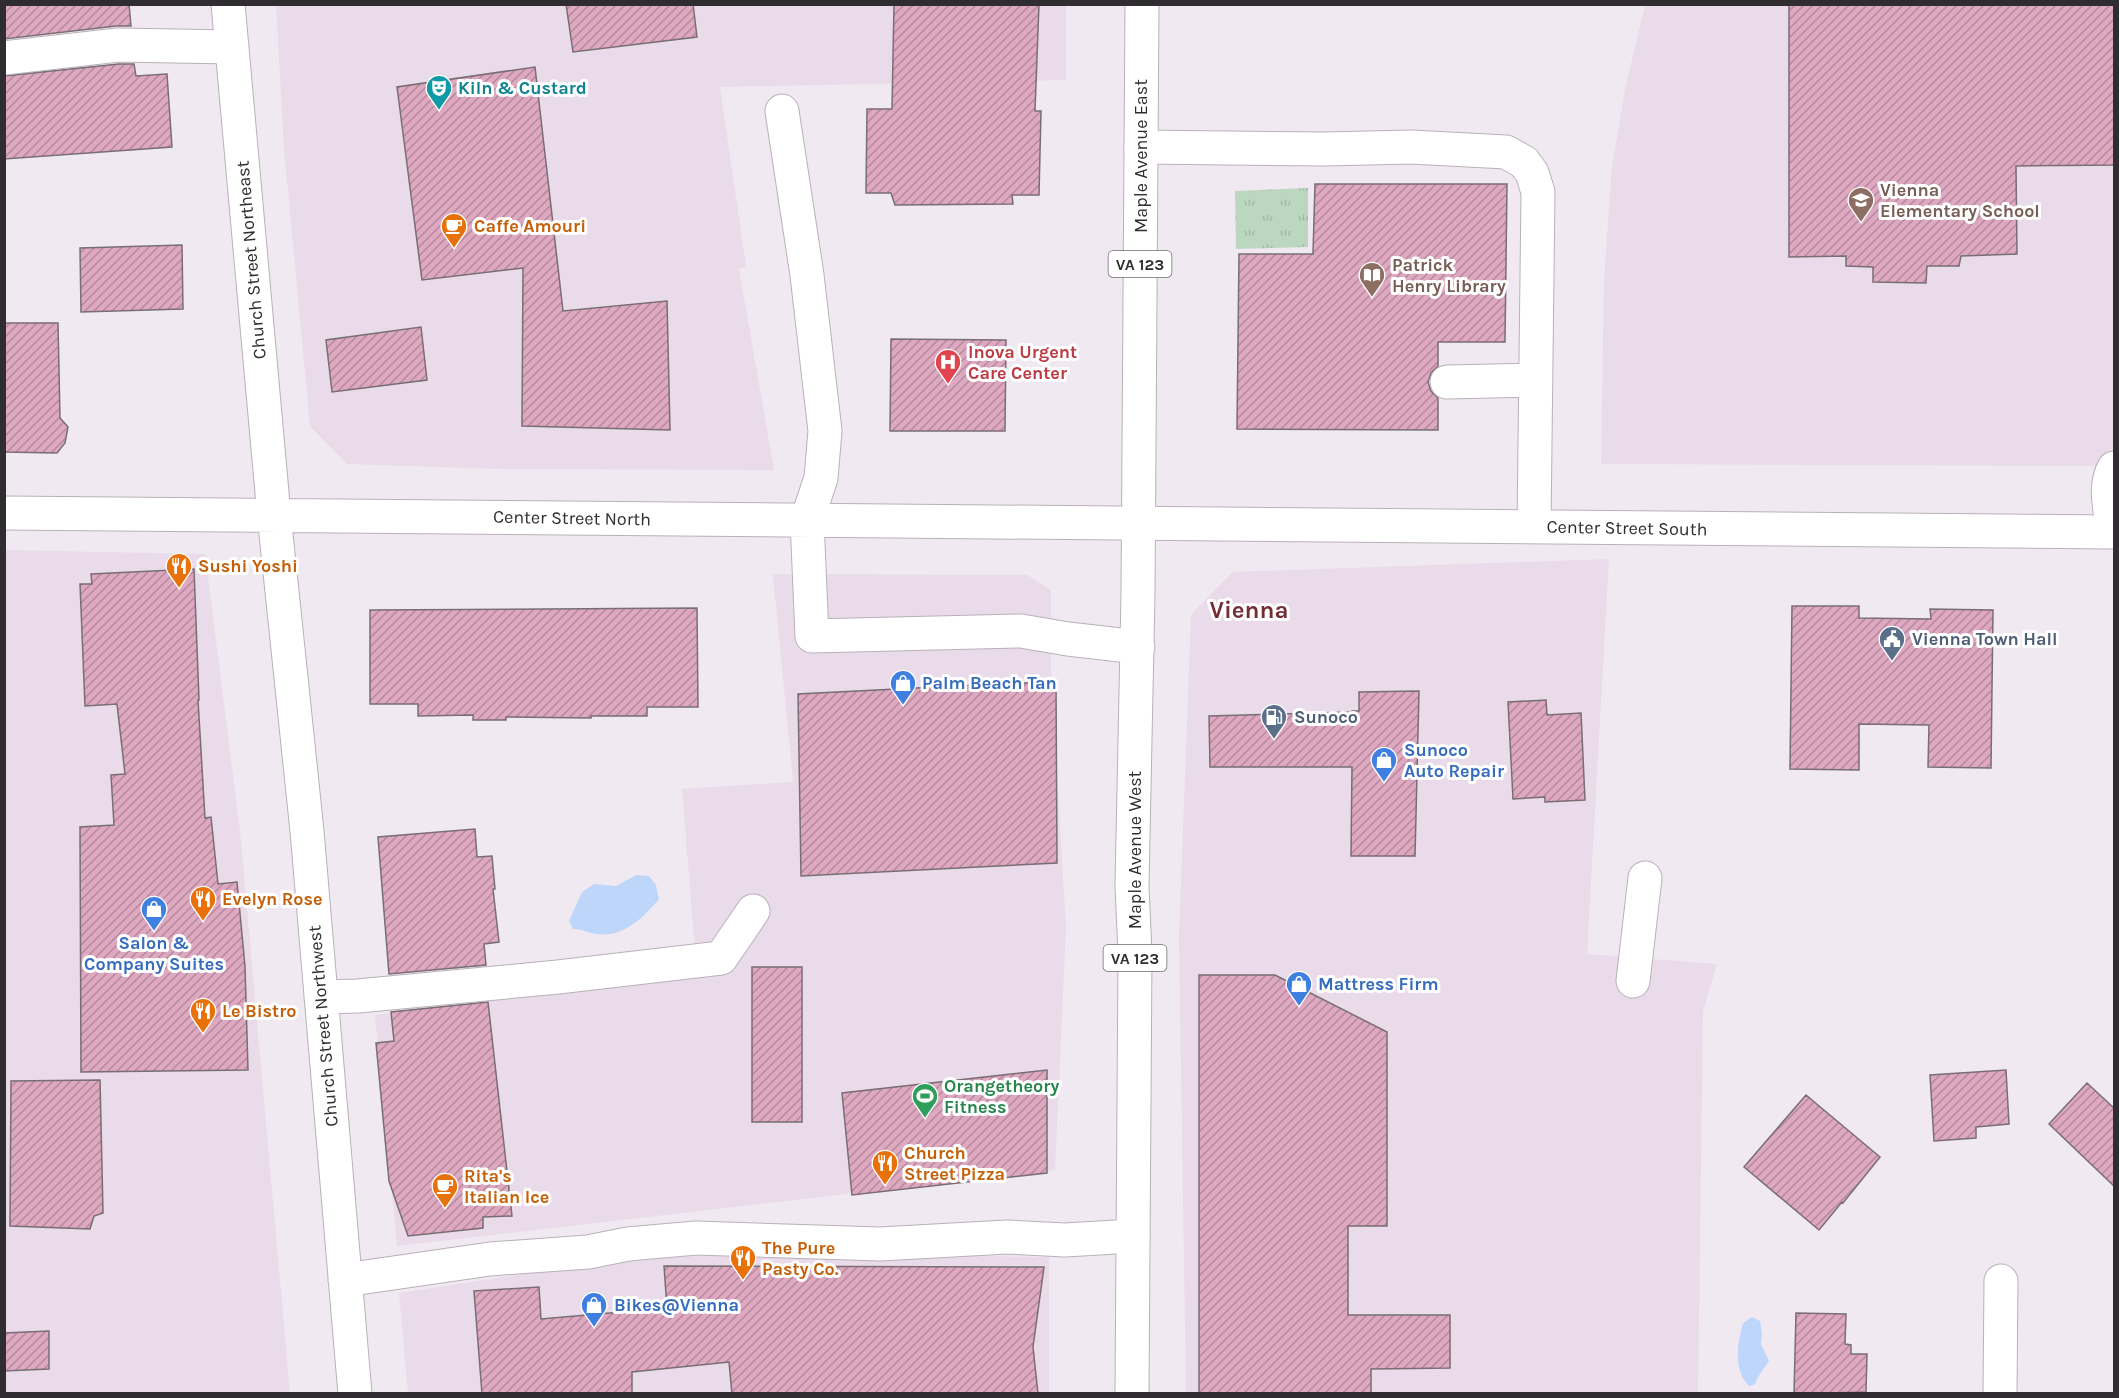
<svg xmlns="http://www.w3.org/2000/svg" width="2119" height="1398" font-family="Karla,sans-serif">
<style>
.built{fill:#e9dbe9}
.park{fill:url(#park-tufts)}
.water{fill:#bfd6fb}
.building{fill:url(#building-hatch);stroke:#786e73;stroke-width:1.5}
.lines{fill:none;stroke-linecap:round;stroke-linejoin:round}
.minor-casing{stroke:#b9b1b9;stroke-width:35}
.major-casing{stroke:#b9b1b9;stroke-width:35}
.minor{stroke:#fff;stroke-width:33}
.major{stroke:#fff;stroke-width:33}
.labels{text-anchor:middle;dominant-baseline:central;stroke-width:6;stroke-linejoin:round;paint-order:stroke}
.shield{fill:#fff;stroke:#6e6c6e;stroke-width:1.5}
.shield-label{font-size:16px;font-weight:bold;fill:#302d30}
.culture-label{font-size:18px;font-weight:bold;fill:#0d838f;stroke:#fff;text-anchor:start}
.street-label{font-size:18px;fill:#302d30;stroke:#fff}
.education-label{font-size:18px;font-weight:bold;fill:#785e54;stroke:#fff;text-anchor:start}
.food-label{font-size:18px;font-weight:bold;fill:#c56008;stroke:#fff;text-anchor:start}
.health-label{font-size:18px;font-weight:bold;fill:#be3a42;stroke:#fff;text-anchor:start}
.service-label{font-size:18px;font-weight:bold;fill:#4e5e75;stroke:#fff;text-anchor:start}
.shop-label{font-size:18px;font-weight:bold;fill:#366cbe;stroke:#fff;text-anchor:start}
.leisure-label{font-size:18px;font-weight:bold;fill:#27864d;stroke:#fff;text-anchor:start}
.district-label{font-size:24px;font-weight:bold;fill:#742d33;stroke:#fff}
</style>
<defs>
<pattern id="park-tufts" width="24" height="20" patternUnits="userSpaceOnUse" patternTransform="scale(1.5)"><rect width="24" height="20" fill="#bcd7bf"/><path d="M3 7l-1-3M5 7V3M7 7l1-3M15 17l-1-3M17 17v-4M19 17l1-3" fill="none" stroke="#a2b9a4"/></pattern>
<pattern id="building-hatch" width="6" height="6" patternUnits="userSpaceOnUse" patternTransform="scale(1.5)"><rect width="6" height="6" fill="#dfa8c1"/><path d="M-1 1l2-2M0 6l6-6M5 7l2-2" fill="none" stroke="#b5899d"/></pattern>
</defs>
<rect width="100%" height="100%" fill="#f1e9f1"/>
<!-- built -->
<path class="built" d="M276,5H1066V80L720,87L746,267L739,269L774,470L500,469L347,464L310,426L284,148Z
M1645,5H2114V466L1601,464L1604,281L1612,166L1626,85Z
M5,550L205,554L240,831L290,1393L5,1394Z
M1609,559L1587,954L1717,964L1703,1011L1698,1393L1186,1394L1179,937L1191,615L1232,572Z
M773,574L1027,575L1051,590V672L1066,928L1055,1170L397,1246L375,1015L735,970L695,950L682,789L793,782Z
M665,1252L1049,1257V1393H408L399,1293Z"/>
<!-- park -->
<path class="park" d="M1308,188V247L1236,249L1235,191Z"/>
<!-- water -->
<path class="water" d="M636,875L649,876L656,885L659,899C641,920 621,940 591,933C584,931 580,929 573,929L569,921L582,892L594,884L616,886Z
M1752,1317L1760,1321L1762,1334L1761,1344L1769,1361L1758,1377L1755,1384L1749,1386C1733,1370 1737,1344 1743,1323Z"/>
<!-- building -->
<path class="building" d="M4,4H129L131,26H116L4,39Z
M566,4H693L697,37L573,52Z
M894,4H1039L1035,111H1041L1039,195H1012L1013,204L895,205L891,193H866L867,109H892Z
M1789,4H2115V165L2016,166L2017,254L1961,256L1959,266H1927L1926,283L1873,282V267L1846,266V256L1789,257Z
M119,64H134L136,76L167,74L172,147L4,159V76Z
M535,67L563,311L667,301L670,430L522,426L523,268L422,280L397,87Z
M1315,184H1507L1505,342H1438V366L1431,373L1428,382L1431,391L1438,398V430L1237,429L1239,254H1313Z
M182,245L183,309L81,312L80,248Z
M4,323H58L60,418L68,427L65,443L57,453L4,452Z
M421,327L427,380L332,392L326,340Z
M891,339L1006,340L1005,431H890Z
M194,569L199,700H198L205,818L211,817L218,884L237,882L245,966L248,1070L81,1072L80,827L114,825L111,775L125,774L117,704L85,706L80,584H92L91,574Z
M1792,606H1859V618L1931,619L1930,609L1993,610L1991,768L1928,767L1929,725L1859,724V770L1790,769Z
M697,608L698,707H647V716H591V718L506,717V720H473V715L418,716V704H370V610Z
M1015,683H1056L1057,863L801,876L798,694Z
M1419,691L1415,856H1351L1352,767H1210L1209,716L1352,712V711H1359V692Z
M1546,700L1547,715L1581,713L1585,800L1545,802V797L1513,799L1508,702Z
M475,829L477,857L492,856L495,889H493L499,942L484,944L486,965L389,974L378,837Z
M752,967H802V1122H752Z
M1199,975H1275L1387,1032V1226H1348V1315H1450V1368L1371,1369V1394H1199Z
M488,1002L512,1216L483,1217V1228L408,1236L389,1181L376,1043L394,1041L391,1012Z
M1047,1070V1173L852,1195L842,1093Z
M2006,1070L2009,1124L1976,1127V1138L1934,1141L1930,1075Z
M100,1080L103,1213L94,1216L90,1229L10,1226L11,1081Z
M2087,1083L2115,1109V1187L2049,1124Z
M1806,1095L1880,1157L1843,1203L1842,1202L1819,1230L1744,1167Z
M664,1266L1044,1267L1033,1347L1038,1394H732L729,1362L632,1372V1394H482L474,1291L539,1287L541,1319L667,1308Z
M1796,1313L1846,1314L1845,1344L1851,1345V1354H1867L1866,1392L1794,1394Z
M49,1331V1369L4,1371V1333Z"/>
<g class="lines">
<!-- minor casing -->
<g class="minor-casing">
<path id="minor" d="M228,4L274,515L307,831L355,1394
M4,58L118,45L232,47
M782,111L807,275L825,431L821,478L807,520L812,636L1021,631L1068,639L1138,647
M1141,147L1325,149L1411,147L1506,152L1524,162L1532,173L1538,192L1534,527
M1447,382L1536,380
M4,513L2114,532
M2113,532C2111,512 2103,486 2114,468
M1633,981L1645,878
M321,997L358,996L558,977L721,958L753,911
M345,1280L490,1259L588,1252L628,1244L696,1238L880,1244L1007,1237L1065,1240L1133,1236
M2000,1394L2001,1281"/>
</g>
<!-- major casing -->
<g class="major-casing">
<path id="major" d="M1132,1394L1135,954L1132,886L1138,594L1142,4"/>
</g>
<!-- minor -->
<use href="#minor" class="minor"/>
<!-- major -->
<use href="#major" class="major"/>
</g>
<!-- icons -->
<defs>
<g id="theatre-pin" transform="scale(1.35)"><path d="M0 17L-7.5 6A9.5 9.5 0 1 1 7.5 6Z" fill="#0f9aa8" stroke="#fff"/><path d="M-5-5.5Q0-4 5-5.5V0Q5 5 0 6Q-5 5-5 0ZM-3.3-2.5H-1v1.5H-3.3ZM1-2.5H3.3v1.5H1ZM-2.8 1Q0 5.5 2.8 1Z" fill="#fff"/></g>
<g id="school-pin" transform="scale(1.35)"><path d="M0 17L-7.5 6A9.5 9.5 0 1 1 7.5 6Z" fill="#8d6e63" stroke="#fff"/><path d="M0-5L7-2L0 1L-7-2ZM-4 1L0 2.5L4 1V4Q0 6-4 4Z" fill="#fff"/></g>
<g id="cafe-pin" transform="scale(1.35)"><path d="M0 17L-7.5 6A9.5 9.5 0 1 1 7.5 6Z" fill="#e8710a" stroke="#fff"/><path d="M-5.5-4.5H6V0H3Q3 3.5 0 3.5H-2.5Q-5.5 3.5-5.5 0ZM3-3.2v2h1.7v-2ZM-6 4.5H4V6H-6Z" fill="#fff"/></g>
<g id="library-pin" transform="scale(1.35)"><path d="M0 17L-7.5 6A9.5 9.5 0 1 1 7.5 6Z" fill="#8d6e63" stroke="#fff"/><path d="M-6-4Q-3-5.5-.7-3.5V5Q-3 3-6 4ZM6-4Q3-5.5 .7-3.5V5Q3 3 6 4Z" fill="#fff"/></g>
<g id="hospital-pin" transform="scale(1.35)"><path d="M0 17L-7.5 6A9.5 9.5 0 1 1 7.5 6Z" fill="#e0444e" stroke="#fff"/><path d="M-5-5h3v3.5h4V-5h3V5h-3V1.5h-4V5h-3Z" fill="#fff"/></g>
<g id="restaurant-pin" transform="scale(1.35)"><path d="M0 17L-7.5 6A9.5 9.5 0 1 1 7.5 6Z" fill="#e8710a" stroke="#fff"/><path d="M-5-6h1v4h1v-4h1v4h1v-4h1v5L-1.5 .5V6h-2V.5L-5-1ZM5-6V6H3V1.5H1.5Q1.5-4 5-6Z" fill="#fff"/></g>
<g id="civic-pin" transform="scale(1.35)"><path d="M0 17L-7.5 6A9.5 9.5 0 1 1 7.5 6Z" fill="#5c6f8a" stroke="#fff"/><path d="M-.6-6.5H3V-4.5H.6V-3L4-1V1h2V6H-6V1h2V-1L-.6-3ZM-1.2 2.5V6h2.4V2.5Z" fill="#fff"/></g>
<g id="shop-pin" transform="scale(1.35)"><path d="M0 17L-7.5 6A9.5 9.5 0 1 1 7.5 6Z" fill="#3f7fe0" stroke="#fff"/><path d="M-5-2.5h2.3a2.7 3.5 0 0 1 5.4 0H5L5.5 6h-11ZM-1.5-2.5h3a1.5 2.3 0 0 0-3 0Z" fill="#fff"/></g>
<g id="fuel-pin" transform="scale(1.35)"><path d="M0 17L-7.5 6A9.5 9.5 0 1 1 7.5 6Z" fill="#5c6f8a" stroke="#fff"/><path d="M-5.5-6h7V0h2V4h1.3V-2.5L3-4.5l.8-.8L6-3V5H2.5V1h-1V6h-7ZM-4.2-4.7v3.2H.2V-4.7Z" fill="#fff"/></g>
<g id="stadium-pin" transform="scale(1.35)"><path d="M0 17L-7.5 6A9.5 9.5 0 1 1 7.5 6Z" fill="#2e9e5b" stroke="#fff"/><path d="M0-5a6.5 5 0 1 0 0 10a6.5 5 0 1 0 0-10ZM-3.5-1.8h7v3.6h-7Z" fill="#fff"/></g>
</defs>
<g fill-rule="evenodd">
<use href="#theatre-pin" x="439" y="88"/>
<use href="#school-pin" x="1861" y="200"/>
<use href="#cafe-pin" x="454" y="226"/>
<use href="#library-pin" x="1372" y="275"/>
<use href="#hospital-pin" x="948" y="362"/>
<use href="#restaurant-pin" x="179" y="566"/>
<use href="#civic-pin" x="1892" y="639"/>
<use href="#shop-pin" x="903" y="683"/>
<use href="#fuel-pin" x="1274" y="717"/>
<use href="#shop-pin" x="1384" y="760"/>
<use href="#restaurant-pin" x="203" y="899"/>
<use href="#shop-pin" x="154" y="909"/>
<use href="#shop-pin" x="1299" y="984"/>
<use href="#restaurant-pin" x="203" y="1011"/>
<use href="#stadium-pin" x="925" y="1096"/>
<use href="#restaurant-pin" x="885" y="1163"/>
<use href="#cafe-pin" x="445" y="1186"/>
<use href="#restaurant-pin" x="743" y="1258"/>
<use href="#shop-pin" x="594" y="1305"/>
</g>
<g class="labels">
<!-- shield labels -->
<g class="shield">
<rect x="1108.5" y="251" width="63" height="26" rx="4.5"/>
<rect x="1103.5" y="945" width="63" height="26" rx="4.5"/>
</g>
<g class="shield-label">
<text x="1140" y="264">VA 123</text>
<text x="1135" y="958">VA 123</text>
</g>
<!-- culture labels -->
<g class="culture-label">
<text x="458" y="88">Kiln &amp; Custard</text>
</g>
<!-- street labels -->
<g class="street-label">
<text transform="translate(1141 156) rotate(-90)">Maple Avenue East</text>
<text transform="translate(251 260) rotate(-95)">Church Street Northeast</text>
<text transform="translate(572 518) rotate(1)">Center Street North</text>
<text transform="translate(1627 528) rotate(1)">Center Street South</text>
<text transform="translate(1135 850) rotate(-90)">Maple Avenue West</text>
<text transform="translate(323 1026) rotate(-95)">Church Street Northwest</text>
</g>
<!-- education labels -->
<g class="education-label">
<text x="1880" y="190">Vienna<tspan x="1880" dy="21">Elementary School</tspan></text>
<text x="1392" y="265">Patrick<tspan x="1392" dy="21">Henry Library</tspan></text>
</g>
<!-- food labels -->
<g class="food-label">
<text x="474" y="226">Caffe Amouri</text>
<text x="198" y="566">Sushi Yoshi</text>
<text x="222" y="899">Evelyn Rose</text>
<text x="222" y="1011">Le Bistro</text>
<text x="904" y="1153">Church<tspan x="904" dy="21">Street Pizza</tspan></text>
<text x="464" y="1176">Rita's<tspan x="464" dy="21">Italian Ice</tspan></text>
<text x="762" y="1248">The Pure<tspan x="762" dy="21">Pasty Co.</tspan></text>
</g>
<!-- health labels -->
<g class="health-label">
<text x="968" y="352">Inova Urgent<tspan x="968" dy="21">Care Center</tspan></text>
</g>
<!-- service labels -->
<g class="service-label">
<text x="1912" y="639">Vienna Town Hall</text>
<text x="1294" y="717">Sunoco</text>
</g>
<!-- shop labels -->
<g class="shop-label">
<text x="922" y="683">Palm Beach Tan</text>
<text x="1404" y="750">Sunoco<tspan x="1404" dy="21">Auto Repair</tspan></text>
<text x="154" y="943" text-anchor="middle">Salon &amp;<tspan x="154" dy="21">Company Suites</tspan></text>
<text x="1318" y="984">Mattress Firm</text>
<text x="614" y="1305">Bikes@Vienna</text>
</g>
<!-- leisure labels -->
<g class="leisure-label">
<text x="944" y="1086">Orangetheory<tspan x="944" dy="21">Fitness</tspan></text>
</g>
<!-- district labels -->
<g class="district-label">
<text x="1249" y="610">Vienna</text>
</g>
</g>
<!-- border -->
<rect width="2119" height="1398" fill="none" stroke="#302d30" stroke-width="12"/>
</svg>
